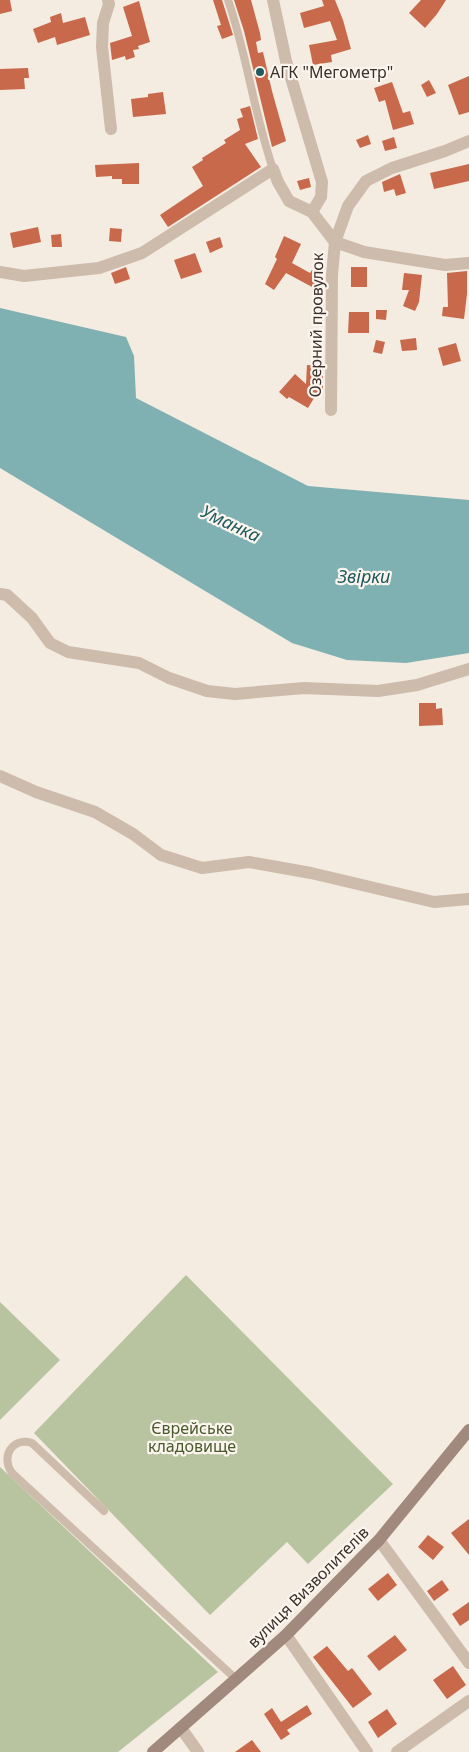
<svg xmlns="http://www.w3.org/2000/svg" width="469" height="1752" font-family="'Noto Sans',sans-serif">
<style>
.green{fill:#b8c4a0}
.water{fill:#7fb0b2}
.building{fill:#c8694b}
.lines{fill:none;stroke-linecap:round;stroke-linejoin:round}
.service{stroke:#cdbbac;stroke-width:8}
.minor{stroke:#cdbbac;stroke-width:12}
.tertiary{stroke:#cdbbac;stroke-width:12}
.secondary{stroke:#a18a7d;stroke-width:12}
.poi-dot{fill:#1f5a5e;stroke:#fbf5ee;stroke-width:2}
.labels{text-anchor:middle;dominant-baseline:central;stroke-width:4.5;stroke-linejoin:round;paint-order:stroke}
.poi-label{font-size:16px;fill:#3b302b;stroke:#fbf5ee;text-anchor:start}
.street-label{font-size:16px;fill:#3b302b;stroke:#fbf5ee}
.park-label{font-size:16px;fill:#4a5a2e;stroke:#fbf5ee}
.water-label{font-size:18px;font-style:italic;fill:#1f5a5e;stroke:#fbf5ee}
</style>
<rect width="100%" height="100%" fill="#f4ebe1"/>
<!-- green -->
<path class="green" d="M186,1275L393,1484L308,1564L287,1542L210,1615L34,1433Z
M0,1302L60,1360L0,1420Z
M0,1467L218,1672L118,1752H0Z"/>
<!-- water -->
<path class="water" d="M0,308L126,337L134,356L136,398L308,486L469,500V653L406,663L347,660L292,643L0,468Z"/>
<!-- building -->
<path class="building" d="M0,0H10L12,11L0,14Z
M213,0H222L233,35L222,39L217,26L221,25Z
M234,0H251L260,33L261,40L256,42L258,53L263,52L272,91L286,141L272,147L244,31Z
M322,0H335L343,20L351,49L331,55L332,62L313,65L309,45L337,40L330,21L304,28L300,13L324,6Z
M421,0H446L437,14L425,28L409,13Z
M139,1L150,42L138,46L139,49L133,50L135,57L126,60L125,56L112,60L110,43L132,36L123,7Z
M61,13L63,23L85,17L90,35L57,45L55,37L38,43L33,29L51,22L50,17Z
M28,68L29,78H24L25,89L0,90V69Z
M469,76V112L459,115L448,85Z
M429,80L436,93L427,97L421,85Z
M392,82L403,113L410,111L414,124L393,130L385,100L379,102L374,88Z
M163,92L166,114L133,117L131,99L148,97V94Z
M250,106L258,139L245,144L261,167L168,227L160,215L203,186L192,167L203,160L202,158L226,143L224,140L240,130L237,119L243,117L240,109Z
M368,135L371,144L360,148L356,140Z
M394,137L397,148L385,151L382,141Z
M139,163V184H122V179H112V176L96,177L95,165Z
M469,164V181L434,189L430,173Z
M400,174L406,193L396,196L394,189L384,192L382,182Z
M309,178L311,187L300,190L297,181Z
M38,227L41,242L13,248L10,233Z
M110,228L122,229L121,242L109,241Z
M61,234L62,247H52L51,235Z
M284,236L301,244L292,263L310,273L312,270L321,274L314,288L286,273L274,290L265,284L277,259L275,257Z
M220,237L223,247L210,253L206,242Z
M195,253L202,272L181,279L174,260Z
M126,267L130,279L115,284L111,273Z
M351,267H367V287H351Z
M467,271V294L464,319L442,316L443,307H448L447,273Z
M404,273L422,275L419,302L415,311L403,306L409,290H402Z
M376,310H387L386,320L376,319Z
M349,312H369V333H348Z
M416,338L417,350L402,351L400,340Z
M376,340L385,342L382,354L373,352Z
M456,343L461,361L443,366L438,348Z
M307,365L323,366V390H319L308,408L289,397L287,399L279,392L295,374L306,384Z
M419,703H436V709L442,708L443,725L419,726Z
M469,1519V1555L451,1533Z
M428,1535L444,1547L433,1560L418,1547Z
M388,1573L397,1585L378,1601L368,1589Z
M442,1580L449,1590L434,1601L427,1591Z
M469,1602V1620L460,1626L452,1614Z
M395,1635L407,1650L379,1671L367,1656Z
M327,1646L348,1671L352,1668L372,1694L353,1708L313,1657Z
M453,1666L466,1685L447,1699L433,1680Z
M307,1705L312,1714L287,1730L290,1734L281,1740L264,1714L272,1708L281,1722Z
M387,1709L397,1724L378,1738L368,1722Z
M252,1740L261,1752H235Z"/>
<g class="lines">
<!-- service -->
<path class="service" d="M228,0C247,55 254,114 273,169
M104,1511L32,1443C13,1437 0,1456 12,1473L236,1679"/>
<!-- minor -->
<path class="minor" d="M108,0L109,4L103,23L102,47L111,129
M273,0L286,61L322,182L321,197L312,212
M0,272L24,276L99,268L142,253L273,169L278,182L289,201L312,212L335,242L364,252L445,265L469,263
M331,410L332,275L335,242L348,206L366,181L392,168L445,151L469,141
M0,594L7,595L32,618L50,643L68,652L139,663L169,678L207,691L235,694L304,688L378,691L417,685L469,669
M0,776L36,792L95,812L133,834L161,855L202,868L249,862L311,873L434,902L469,899
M379,1540L469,1663
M181,1728L198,1752
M397,1752L469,1701"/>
<!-- tertiary -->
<path class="tertiary" d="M286,1635L367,1752"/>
<!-- secondary -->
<path class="secondary" d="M153,1752L286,1635L379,1540L469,1430"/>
</g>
<!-- markers -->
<circle class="poi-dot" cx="260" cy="72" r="5"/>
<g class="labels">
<!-- poi labels -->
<g class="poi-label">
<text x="270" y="72">АГК "Мегометр"</text>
</g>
<!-- street labels -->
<g class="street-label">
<text transform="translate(316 325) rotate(-89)">Озерний провулок</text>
<text transform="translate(308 1587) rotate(-45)">вулиця Визволителів</text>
</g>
<!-- park labels -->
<g class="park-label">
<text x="192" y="1428">Єврейське<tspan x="192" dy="18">кладовище</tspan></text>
</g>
<!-- water labels -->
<g class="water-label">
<text transform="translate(231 523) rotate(25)">Уманка</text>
<text x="364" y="576">Звірки</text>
</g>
</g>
</svg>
